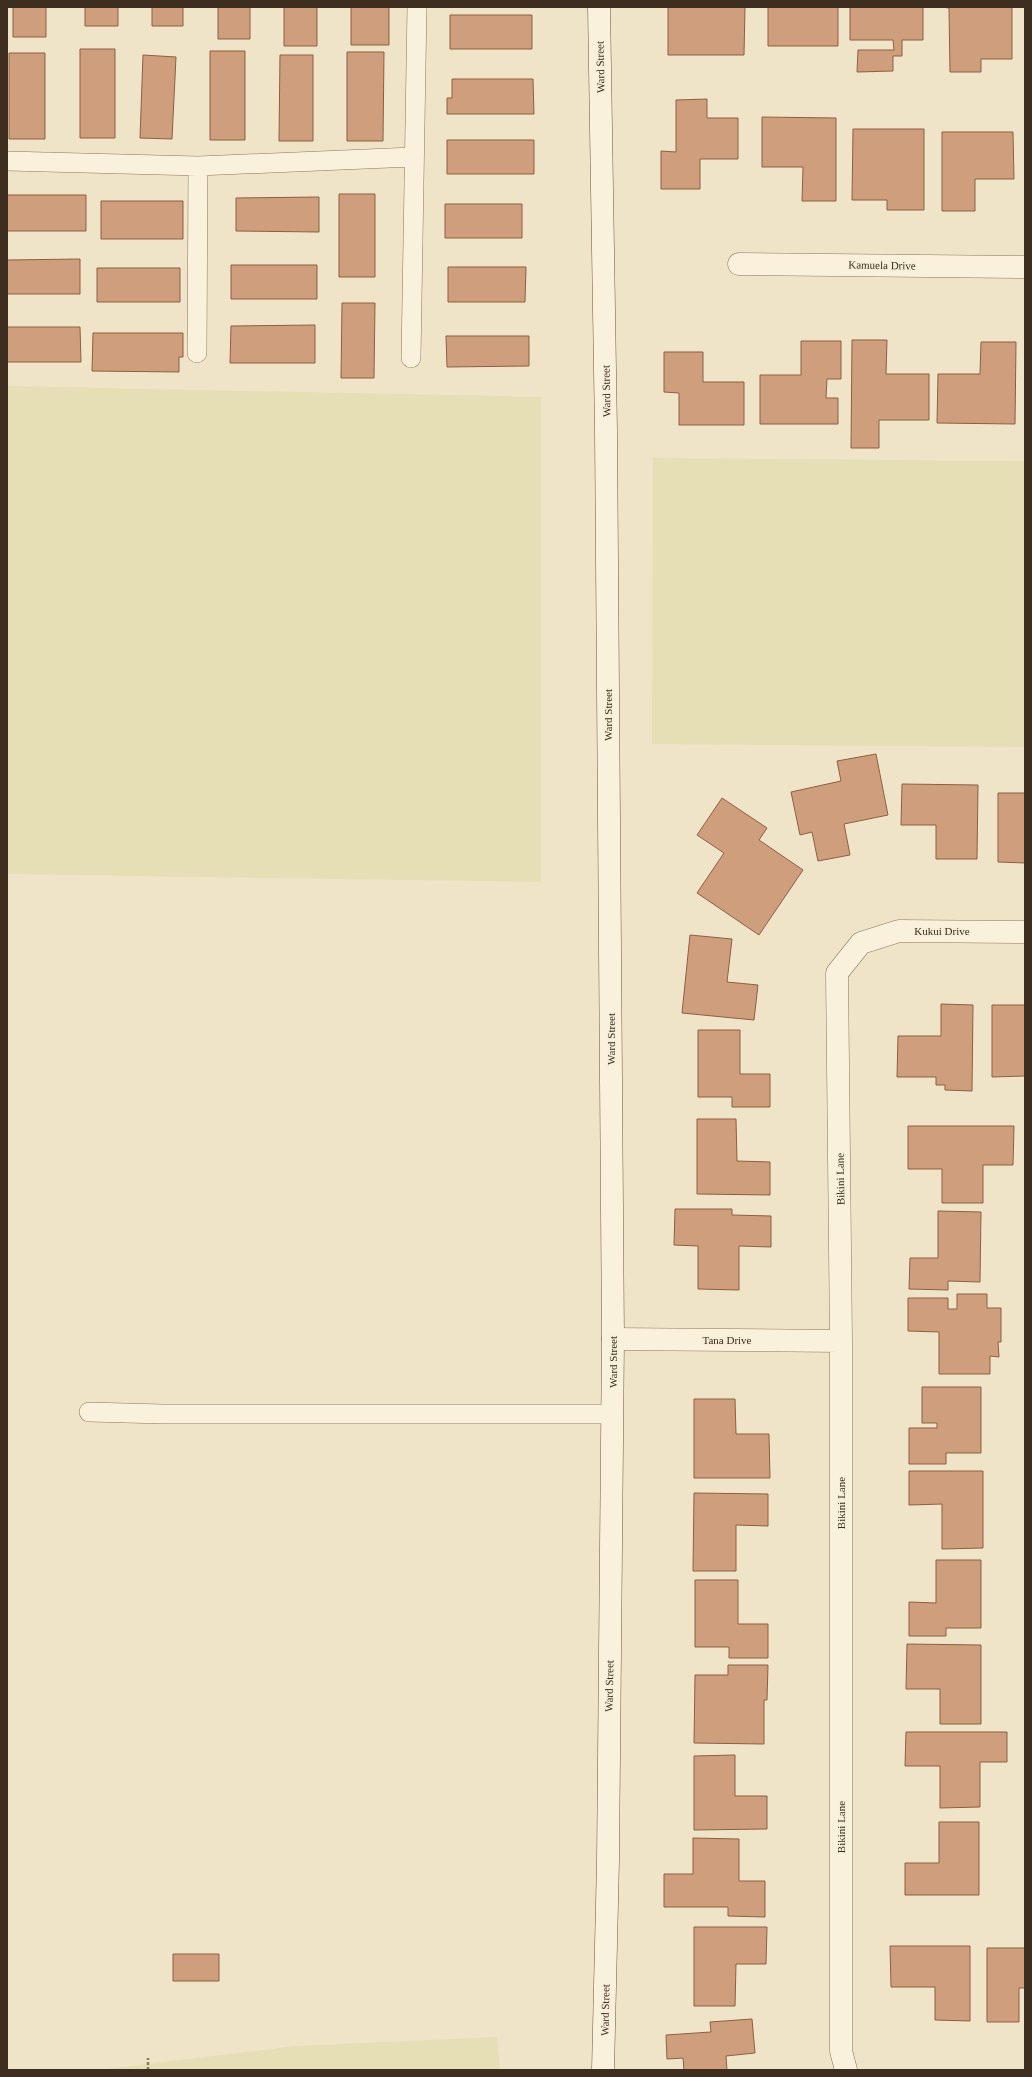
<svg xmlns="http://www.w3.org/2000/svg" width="1032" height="2077" font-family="Georgia,serif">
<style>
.farmland{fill:#e6deb5}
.building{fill:#cf9f7d;stroke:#8d5f41}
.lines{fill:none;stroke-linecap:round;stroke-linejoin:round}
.lane-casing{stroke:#8d765c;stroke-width:20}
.street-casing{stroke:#8d765c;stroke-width:23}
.secondary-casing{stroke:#6f573f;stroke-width:23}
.path{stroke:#8d765c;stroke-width:2.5;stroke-dasharray:3 2;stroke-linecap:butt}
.lane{stroke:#faf1dc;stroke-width:19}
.street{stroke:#faf1dc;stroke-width:22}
.secondary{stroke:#faf1dc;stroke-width:22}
.labels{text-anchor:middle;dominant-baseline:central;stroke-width:3;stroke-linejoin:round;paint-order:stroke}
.street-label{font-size:11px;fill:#3d2e20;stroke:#f7eed8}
</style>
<rect width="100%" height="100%" fill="#f0e4c8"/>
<!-- farmland -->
<path class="farmland" d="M7,386L541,397V882L7,874Z
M653,458L1025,461V747L652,744Z
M497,2037L500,2070H98L296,2046Z"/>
<!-- building -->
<path class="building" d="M13,7H46V37H13Z
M85,7H118V26H85Z
M152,7H183V26H152Z
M218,7H250V39H218Z
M284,7H317V46H284Z
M351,7H389V45H351Z
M668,7H745L744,55H668Z
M768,7H838V46H768Z
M850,7H923V40H902V56H893V71L857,72L858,50H894L893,40H850Z
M1012,7V59H981V72H950L949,8L941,7Z
M450,15H532V49H450Z
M80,49H115V138H80Z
M210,51H245V140H210Z
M347,52H384L383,141H347Z
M9,53H45V139H9Z
M143,55L176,57L172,139L140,138Z
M280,55H313V141H279Z
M452,79H533L534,114H447V98H452Z
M707,99V118H738V159H700V189H661V151L676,152V100Z
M762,117L836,118V201H802L803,167H762Z
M853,129H924V210H887V200H852Z
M942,132H1013L1014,179H975V211H942Z
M447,140H534V174H447Z
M339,194H375V277H339Z
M7,195H86V231H7Z
M319,197V232L236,231V198Z
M101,201H183V239H101Z
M445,204H522V238H445Z
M80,259V294H7V260Z
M231,265H317V299H231Z
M448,267H526L525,302H448Z
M97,268H180V302H97Z
M342,303H375L374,378H341Z
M315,325V363H230L231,326Z
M7,327H80L81,362H7Z
M93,333H183V357H179V372L92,371Z
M446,336H529V366L447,367Z
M852,340H887L886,374H929V420H879V448H851Z
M801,341H841V379H827L826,398H838V424H760V375H801Z
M981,342H1016L1015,424L937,423L938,374H980Z
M664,352H703V382H744V425H679V393L664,392Z
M876,754L888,815L844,824L850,855L818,861L812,832L800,835L791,792L841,781L837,761Z
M902,784L978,785L977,859H936V825H901Z
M998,793H1025V863L998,862Z
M722,798L767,828L759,840L803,870L759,935L697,893L724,853L697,835Z
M690,935L732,939L727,982L758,985L754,1020L682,1013Z
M941,1004L973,1005L972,1091L945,1090V1085H936V1077H897L898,1036H941Z
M992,1005H1025V1076L992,1077Z
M698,1030H740V1074H770V1107H732V1097H698Z
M697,1119H736L737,1161L770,1162V1195L697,1194Z
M908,1126H1014L1013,1165H983V1203H942V1169H908Z
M675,1209H732V1215L771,1216V1247L739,1246V1290L698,1289V1246L674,1245Z
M938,1211L981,1212L980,1282L948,1281V1290L909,1289L910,1258H938Z
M957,1294H987V1308H1001V1342H998L999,1357L990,1356V1374H939V1332L908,1331V1298H948V1309H957Z
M922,1387H981V1453H946V1464H909V1428H937V1423H922Z
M694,1399H735L736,1434H769L770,1478H694Z
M909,1471H983V1548L942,1549V1504L909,1505Z
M694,1493L768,1494V1526L736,1525V1571H693Z
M936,1560H981V1628H946V1636H909V1602L936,1603Z
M695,1580H738V1624H768V1658H729V1647H695Z
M907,1644L981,1645V1724H940V1689H906Z
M728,1665H768L767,1700H764V1744L694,1743L695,1675H728Z
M906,1732H1007V1762H980V1807L940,1808V1766H905Z
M735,1755V1796H767V1829L694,1830V1756Z
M939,1822H979V1895H905V1863H939Z
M693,1838L739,1839V1881H765V1917L728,1916V1907H664V1874H693Z
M694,1927H767L766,1964H736L735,2006H694Z
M890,1946H970V2021L935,2020V1987H891Z
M987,1948H1025V1988H1019V2022H987Z
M173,1954H219V1981H173Z
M752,2019L755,2053L726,2056L727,2070H684L683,2058L667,2059L666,2035L711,2032L710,2022Z"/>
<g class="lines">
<!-- lane casing -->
<g class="lane-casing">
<path id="lane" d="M7,161L198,166L413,157
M197,353L198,166
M411,358L417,7
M89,1412L163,1414H612"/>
</g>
<!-- street casing -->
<g class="street-casing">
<path id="street" d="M739,264L1025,267
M613,1339L841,1341
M846,2070L841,2051V1341L837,973L861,943L899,931L1025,932"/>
</g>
<!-- secondary casing -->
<g class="secondary-casing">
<path id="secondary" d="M599,7L606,431L613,1339L608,1861L603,2070"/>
</g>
<!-- path -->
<path class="path" d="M148,2070V2058"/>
<!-- lane -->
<use href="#lane" class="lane"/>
<!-- street -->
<use href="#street" class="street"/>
<!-- secondary -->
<use href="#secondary" class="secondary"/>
</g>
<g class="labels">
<!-- street labels -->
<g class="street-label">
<text transform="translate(600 67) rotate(-91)">Ward Street</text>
<text transform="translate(882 265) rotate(1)">Kamuela Drive</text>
<text transform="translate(606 391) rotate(-91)">Ward Street</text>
<text transform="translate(608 715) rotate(-90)">Ward Street</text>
<text x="942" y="931">Kukui Drive</text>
<text transform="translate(611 1039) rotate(-90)">Ward Street</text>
<text transform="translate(840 1179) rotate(-91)">Bikini Lane</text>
<text x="727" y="1340">Tana Drive</text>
<text transform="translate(613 1362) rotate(-90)">Ward Street</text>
<text transform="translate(841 1503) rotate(-90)">Bikini Lane</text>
<text transform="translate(609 1686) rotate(-89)">Ward Street</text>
<text transform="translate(841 1827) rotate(-90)">Bikini Lane</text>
<text transform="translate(605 2010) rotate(-89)">Ward Street</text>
</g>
</g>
<!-- border -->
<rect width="1032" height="2077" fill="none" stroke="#3d2e20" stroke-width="16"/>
</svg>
